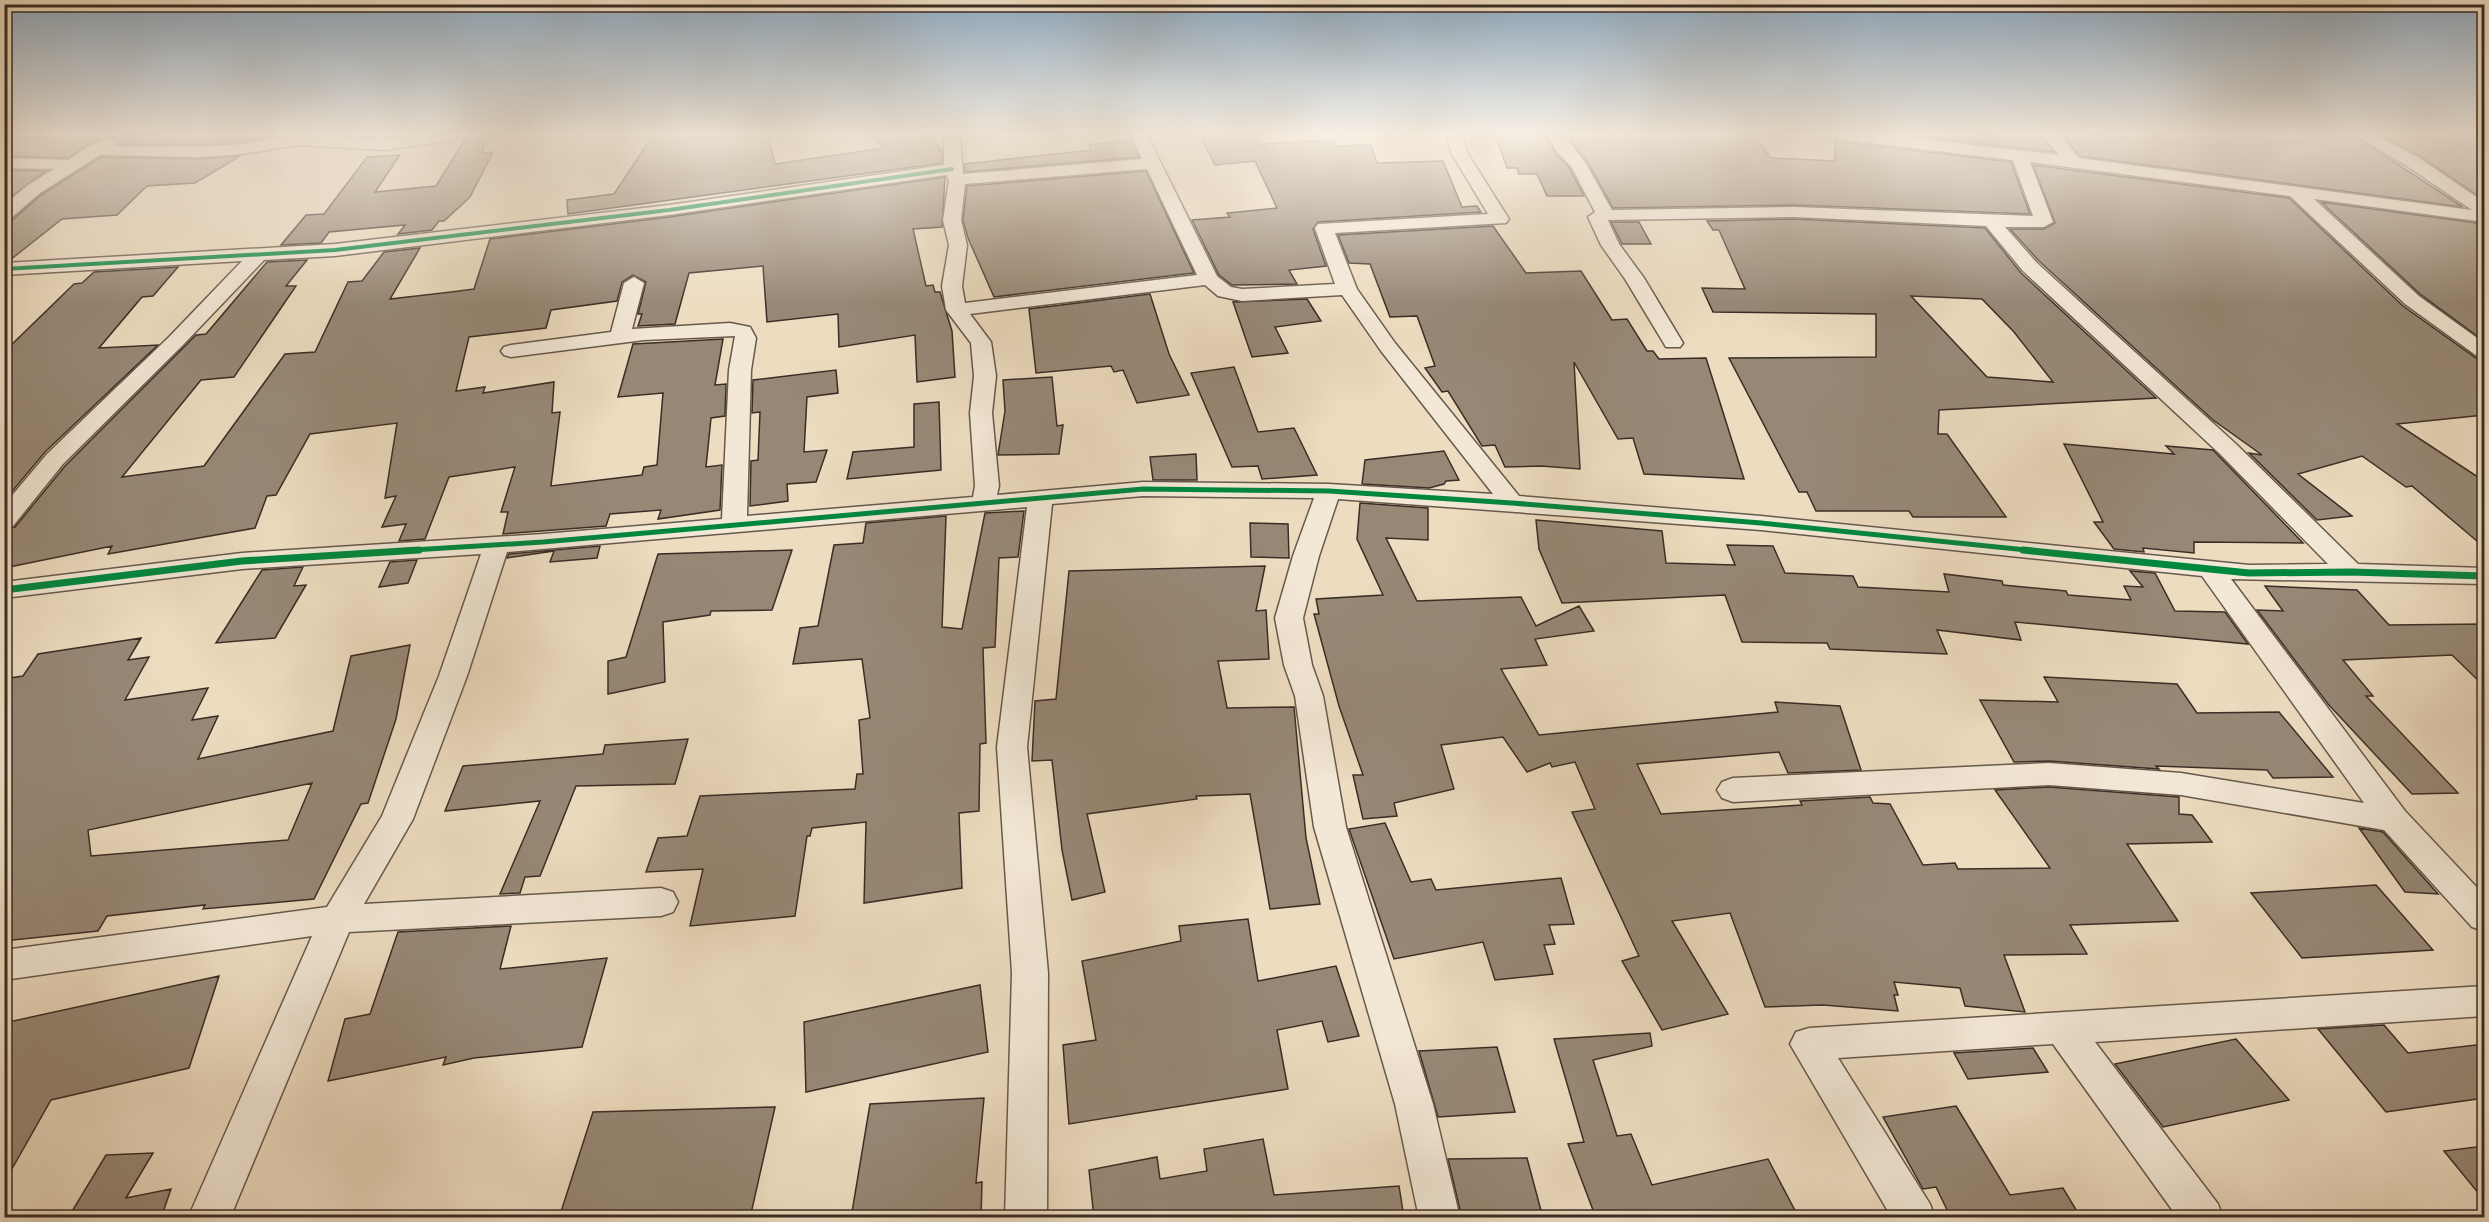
<svg xmlns="http://www.w3.org/2000/svg" width="2489" height="1222" font-family="'IM FELL English',serif">
<style>
.building{fill:#978876;stroke:#3a2d26;stroke-width:1.5;fill-rule:evenodd}
.lines{fill:none;stroke-linecap:round;stroke-linejoin:round}
.minor-casing{stroke:#67594c;stroke-width:3}
.minor{fill:#f3e8d6;fill-rule:evenodd}
.cycleway-far2-casing{stroke:#f3e8d6;stroke-width:6}
.cycleway-far1-casing{stroke:#f3e8d6;stroke-width:8}
.cycleway-casing{stroke:#f3e8d6;stroke-width:10}
.cycleway-far2{stroke:#00873e;stroke-width:4}
.cycleway-far1{stroke:#00873e;stroke-width:5}
.cycleway{stroke:#00873e;stroke-width:7}
</style>
<rect width="100%" height="100%" fill="#eddcc0"/>
<filter id="stains"><feTurbulence type="fractalNoise" baseFrequency=".00333" numOctaves="4"/><feColorMatrix values="0 0 0 0 .2 0 0 0 0 .09 0 0 0 0 .02 0 0 0 .5 -.17"/></filter>
<radialGradient id="worn" r=".72"><stop offset=".6" stop-color="#630" stop-opacity="0"/><stop offset="1" stop-color="#630" stop-opacity=".3"/></radialGradient>
<!-- building -->
<path class="building" d="M4,133H279L243,142L199,145L118,144L107,136L86,145L68,158L4,156Z
M476,133H488L482,153L493,152L470,197L444,221H439L432,230L398,234L405,225L329,232L321,243L281,245L306,215L324,214L367,157L400,155L375,192L436,186L464,141Z
M735,133H768L775,164L884,148L871,133H930L942,152V163L568,214L567,200L614,194L651,138L736,136Z
M1199,133H1252L1260,144L1333,140L1336,146L1371,145L1377,163L1443,161L1462,207L1477,206L1481,212L1318,222L1313,229L1326,266L1289,270L1297,284L1232,285L1219,275L1192,220L1230,217L1227,213L1277,208L1255,161L1215,165Z
M1495,133H1544L1556,154L1569,167L1584,196H1547L1537,174H1519L1517,168H1507Z
M1603,133H1752L1771,158L1835,161V141L2011,162L2030,214L1794,205L1613,208L1588,163L1569,138L1606,139Z
M1891,133H2039L2054,152Z
M2061,133L2156,139L2150,133H2258L2268,142H2306V133H2350L2463,207L2080,156Z
M2377,133H2484V200L2420,156Z
M1131,140L1139,157L965,172L964,164L1091,150L1089,145Z
M240,156L195,183L147,186L117,215L62,219L10,260L4,261V222L11,221L41,195L101,157L199,159Z
M2033,165L2289,198L2403,306L2476,358L2484,360V415L2397,424L2484,481V547L2412,486L2406,487L2362,456L2298,474L2352,516L2317,520L2249,453L2262,455L2213,420L2039,261L2010,229H2044L2055,223Z
M4,170L46,171L4,202Z
M1146,171L1194,273L994,297L968,238L963,220L967,186Z
M945,177L942,227L913,229L926,286L933,285L935,292H940L952,331L955,377L917,382L915,335L839,347L838,314L767,322L763,266L689,273L675,324L638,326L642,314H638L646,282L633,275L622,282L617,301L551,310L546,328L469,337L456,391L485,387L483,393L554,382L552,413L560,412L551,486L642,475L644,467L657,465L663,393L618,397L633,344L723,339L715,385L726,384L725,416L711,418L706,467L722,465L720,510L658,519L661,510L610,514L606,526L503,534L508,512H501L515,467L449,477L425,539L399,541L406,524L382,527L396,496L385,498L397,423L310,434L276,495L267,496L255,528L108,554L112,546L4,568V530L15,527L65,466L196,335L206,334L267,262L307,260L286,286H296L234,377L201,380L122,477L204,466L285,354L315,352L348,282L362,281L384,252L420,248L390,299L451,292L474,289L490,239L669,217Z
M2321,202L2484,224V341L2420,294Z
M1794,219L1985,228L2021,273L2156,398L1939,410L1938,434H1947L2006,517H1913L1909,511H1816L1807,492H1799L1729,358L1876,357V314L1713,312L1702,288L1745,289L1719,230H1713L1707,221ZM1911,296L1982,299L2014,332L2053,382L1987,377Z
M1611,222H1639L1651,244H1622Z
M1493,226L1526,273L1581,271L1612,320L1627,319L1647,351H1653L1659,359L1706,358L1744,479L1644,474L1633,438L1618,439L1574,362L1580,469L1541,466L1505,467L1495,445L1482,446L1448,391L1442,392L1425,368L1435,366L1417,316L1390,317L1370,264L1349,263L1338,235Z
M178,267L153,296L142,297L99,348L158,345L45,452L4,501V352L74,284L82,283L94,272Z
M1150,294L1169,354L1189,395L1137,403L1123,370L1114,372L1111,366L1036,373L1029,309Z
M1307,299L1321,321L1275,327L1288,353L1252,357L1233,302Z
M1234,367L1258,432L1294,428L1317,475L1262,479L1258,466L1232,467L1191,373Z
M836,370L838,393L807,397L804,452L827,450L816,482L787,484L788,501L750,506L751,461L758,460L760,412L752,413L753,380Z
M1052,377L1057,426L1063,425L1059,454L998,455L1005,411L1003,380Z
M939,402L941,470L847,479L853,452L914,447V404Z
M2064,444L2174,454L2166,446L2213,450L2303,543L2194,542V553L2143,548L2144,552L2114,549L2094,522H2103Z
M1444,451L1459,480L1446,481L1444,484L1429,488L1362,484L1365,460Z
M1196,454L1197,480H1153L1150,457Z
M1360,503L1428,508V540L1386,538L1417,601L1521,597L1536,626L1579,606L1594,631L1535,639L1547,665L1501,669L1539,735L1778,712L1775,702L1840,706L1861,770L1788,773L1779,752L1637,764L1661,814L1802,805L1800,801L1870,797L1873,803L1890,804L1923,865L1955,863L1958,869L2050,868L1995,790L2049,787L2179,797V814L2192,815L2212,842L2127,844L2178,921L2070,925L2087,954L2004,955L2025,1012L1965,1006L1960,988L1894,982L1898,995H1894L1898,1011L1823,1005L1765,1007L1730,913L1672,921L1728,1014L1662,1030L1622,961L1639,956L1572,812L1595,809L1575,762L1552,767L1550,763L1527,772L1503,737L1441,745L1454,789L1394,803L1397,816L1363,819L1353,775H1363L1339,706L1314,614H1319L1316,599L1383,595L1357,539Z
M1024,511L1018,557L999,558L995,647L983,648L986,743L980,744L979,811L959,813L962,888L864,903L866,822L812,828L810,836H807L795,916L690,926L703,869L646,872L658,838L687,836L700,796L855,789L857,774H863L859,720L870,718L862,659L793,664L800,628L818,626L834,545L863,543L866,523L946,516L942,627L962,629L985,513Z
M1536,520L1662,531L1666,563L1735,565L1727,545L1773,546L1785,573L1853,576L1858,587L1949,592L1944,574L2002,581L2003,585L2066,591L2068,595L2131,600L2124,586L2143,587L2130,571L2155,573L2175,611L2225,612L2248,644L2015,622L2021,640L1937,630L1947,654L1830,649L1827,643L1742,642L1725,595L1562,603L1539,549Z
M1250,523L1288,524L1289,558L1251,557Z
M600,546L597,558L550,562L554,551L507,558L509,554Z
M792,550L772,610L711,611L710,615L663,622L665,682L608,694V661L626,657L658,554Z
M417,560L408,583L379,587L390,562Z
M1265,566L1256,611L1266,610L1269,659L1218,661L1227,708L1294,707L1306,838L1320,904L1270,909L1250,794L1196,796L1197,799L1087,814L1105,892L1072,900L1062,850L1052,760L1032,761L1035,701L1056,699L1069,571Z
M303,567L294,586L306,585L275,638L216,643L262,570Z
M2265,586L2357,590L2389,625L2484,624V686L2452,655L2343,660L2373,696H2366L2458,793L2412,794L2328,704L2257,610L2283,611Z
M141,638L128,660L149,657L125,700L208,688L192,720L218,716L198,759L333,731L351,656L410,645L396,719L368,803L361,804L314,899L203,909L205,905L107,916L98,931L4,941V679L23,676L38,654ZM312,783L288,840L91,856L88,830Z
M2044,677L2177,684L2197,713L2279,712L2333,777L2273,778L2267,770L2156,766L2159,769L2049,761L2014,762L1980,700L2058,702Z
M688,739L675,784L576,786L540,876L525,877L520,893L500,894L540,801L445,811L463,766L603,754L605,745Z
M1385,823L1411,882L1431,879L1436,890L1561,878L1574,924L1549,925L1555,944L1544,945L1553,974L1495,980L1483,942L1394,959L1349,829Z
M2359,828L2383,832L2438,894L2405,892Z
M2376,885L2433,950L2302,958L2251,893Z
M1248,919L1258,981L1336,966L1359,1036L1328,1042L1322,1021L1277,1030L1288,1089L1069,1124L1063,1045L1096,1040L1082,961L1181,941L1179,926Z
M511,926L500,969L607,958L582,1047L474,1058L443,1065L446,1057L328,1081L345,1019L370,1014L398,932Z
M219,976L189,1068L51,1100L4,1183V1023Z
M980,985L988,1052L806,1092L804,1022Z
M2384,1025L2408,1053L2484,1044V1098L2386,1112L2318,1029Z
M1650,1033L1652,1046L1593,1060L1617,1136L1631,1134L1652,1185L1768,1159L1799,1218H1596L1568,1144L1584,1142L1554,1039Z
M2236,1039L2289,1100L2163,1127L2115,1064Z
M1497,1047L1515,1112L1438,1117L1419,1051Z
M2033,1048L2048,1072L1968,1079L1954,1053Z
M984,1098L976,1183L982,1182L981,1218H851L870,1104Z
M1956,1106L2010,1195L2063,1188L2081,1218H1951L1936,1187L1923,1189L1883,1117Z
M775,1107L750,1218H559L593,1112Z
M1263,1139L1274,1195L1399,1186L1404,1218H1094L1089,1170L1157,1157L1160,1179L1207,1171L1204,1149Z
M2484,1146V1200L2444,1151Z
M153,1153L126,1198L171,1189L161,1218H68L106,1155Z
M1527,1158L1543,1218H1462L1448,1159Z"/>
<g class="lines">
<!-- minor casing -->
<g class="minor-casing">
<path id="minor" d="M432,133H474L466,138L385,150L296,145L243,154L199,157L100,155L40,193L10,219L4,220V205L28,185L54,169L4,168V158L69,160L87,147L108,138L116,143L114,146L199,147L243,144L296,135L385,140Z
M940,133H957L960,137L963,174L1142,159L1130,133H1146L1217,276L1231,287L1242,289L1335,284L1315,228L1318,224L1488,214L1452,154L1445,133H1461L1468,154L1509,219L1506,223L1335,233L1357,289L1395,343L1519,496L1761,516L2249,565L2328,564L2220,454L2023,271L1986,226L1794,217L1608,220L1619,244L1644,278L1683,343L1680,347H1666L1625,279L1601,245L1588,217L1595,212L1571,166L1558,153L1546,133H1562L1586,164L1612,210L1794,207L2033,216L2013,160L1828,138L1820,133H1870L2059,155L2041,133H2058L2079,158L2472,210L2407,166L2352,133H2372L2419,158L2484,202V222L2314,199L2419,296L2484,343V358L2477,356L2405,304L2290,196L2030,162L2053,222L2044,227H2005L2037,263L2236,444L2358,564L2484,568V584L2231,579L2405,811L2484,895V931L2472,927L2384,830L2181,795L2049,785L1733,802L1722,798L1717,790L1722,782L1733,778L2049,763L2181,773L2364,803L2202,576L1761,530L1338,499L1319,556L1303,618L1312,665L1323,696L1346,827L1433,1104L1460,1218H1419L1395,1104L1314,827L1295,696L1284,665L1275,618L1293,556L1314,498L1143,496L1052,504L1027,747L1048,973L1047,1218H1005L1012,973L997,747L1027,507L507,552L467,676L413,819L364,904L661,888L673,892L678,902L673,912L661,916L349,932L230,1218H188L312,936L4,980V950L327,907L382,816L439,676L481,554L242,569L4,598V582L242,553L543,534L722,519L729,370L735,336L644,340L511,357L504,355L501,351L504,347L511,345L611,332L624,283L634,277L644,283L632,329L730,323L750,327L756,338L751,370L747,516L973,497L975,486L970,413L974,376L971,343L946,310L942,286L949,245L943,220L949,180L946,175L669,215L335,256L264,260L183,345L63,464L13,526L4,528V505L47,454L169,337L242,261L4,275V263L335,244L669,205L944,165V138ZM1147,169L1197,275L965,303L962,286L967,245L961,220L965,184ZM1205,285L1218,296L1242,301L1342,295L1381,351L1493,494L1329,484L1143,482L997,495L999,486L992,413L996,376L991,342L970,314Z
M2484,986V1016L2095,1042L2218,1204L2223,1218H2178L2053,1044L1838,1058L1930,1204L1935,1218H1892L1790,1044L1796,1032L1809,1028Z"/>
</g>
<!-- minor -->
<use href="#minor" class="minor"/>
<!-- cycleway-far2 casing -->
<g class="cycleway-far2-casing">
<path id="cycleway-far2" d="M4,269L335,250L669,210L952,169"/>
</g>
<!-- cycleway-far1 casing -->
<g class="cycleway-far1-casing">
<path id="cycleway-far1" d="M396,551L543,542L1143,489L1329,491L1512,503L1761,523L2037,551"/>
</g>
<!-- cycleway casing -->
<g class="cycleway-casing">
<path id="cycleway" d="M2023,550L2249,573L2351,572L2484,576
M4,590L242,561L419,550"/>
</g>
<!-- cycleway-far2 -->
<use href="#cycleway-far2" class="cycleway-far2"/>
<!-- cycleway-far1 -->
<use href="#cycleway-far1" class="cycleway-far1"/>
<!-- cycleway -->
<use href="#cycleway" class="cycleway"/>
</g>
<!-- sky -->
<linearGradient id="sky" x2="0" y2="1"><stop stop-color="#91acc3"/><stop offset="0.44" stop-color="#f7efe3"/><stop offset="1" stop-color="#f7efe3" stop-opacity="0"/></linearGradient>
<rect width="2489" height="304" fill="url(#sky)"/>
<!-- margin -->
<rect width="2489" height="1222" fill="none" stroke="#eddcc0" stroke-width="24"/>
<rect x="6" y="6" width="2477" height="1210" fill="none" stroke="#3a2d26" stroke-width="3"/>
<rect x="12" y="12" width="2465" height="1198" fill="none" stroke="#3a2d26" stroke-width="1.5"/>
<rect width="100%" height="100%" filter="url(#stains)"/>
<rect width="100%" height="100%" fill="url(#worn)"/>
</svg>
